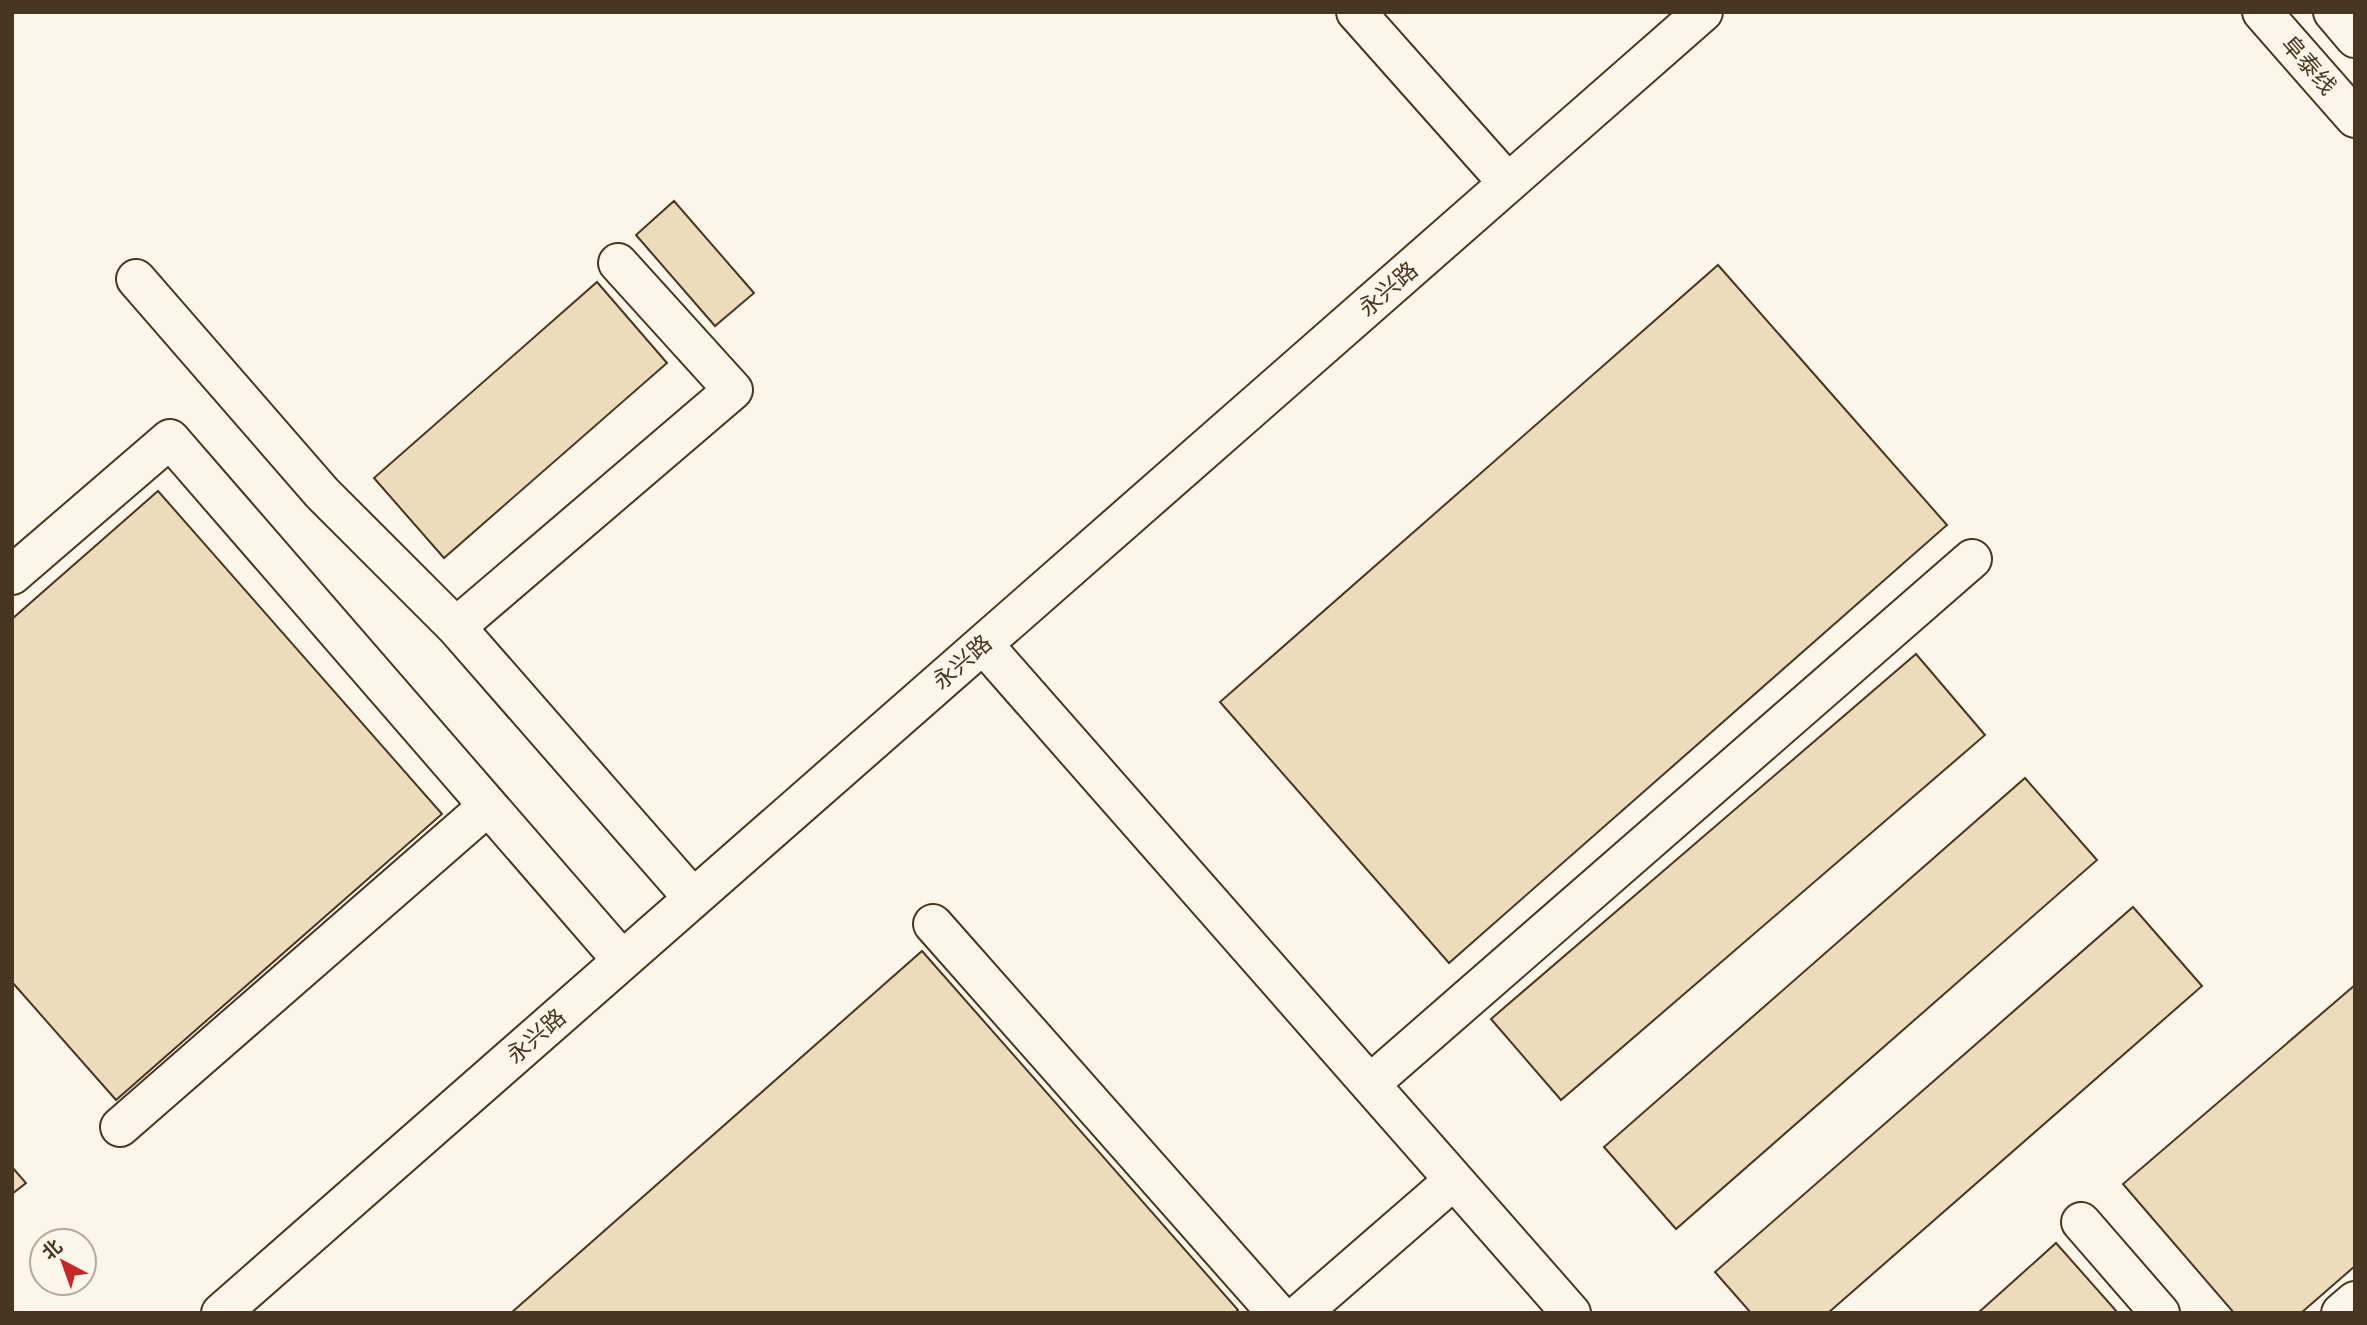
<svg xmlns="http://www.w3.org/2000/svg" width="2367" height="1325" font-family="Cabin,'Noto Sans SC',sans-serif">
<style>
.building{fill:#ecdcbc;stroke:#4a3520;stroke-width:2}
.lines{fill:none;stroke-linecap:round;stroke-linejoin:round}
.minor-casing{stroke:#4a3520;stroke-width:42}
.major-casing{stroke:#4a3520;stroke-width:42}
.minor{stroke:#fbf6e9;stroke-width:38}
.major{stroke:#fbf6e9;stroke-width:38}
.labels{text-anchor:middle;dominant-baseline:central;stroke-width:5;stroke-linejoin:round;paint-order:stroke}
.street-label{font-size:23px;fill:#4a3520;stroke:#fbf6e9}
</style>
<rect width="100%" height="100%" fill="#fbf6e9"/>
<!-- building -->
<path class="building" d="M674,201L754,293L715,326L636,235Z
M1718,265L1947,525L1449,963L1220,702Z
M597,282L667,363L444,558L374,478Z
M158,491L442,814L116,1100L12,982V619Z
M1916,654L1985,735L1561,1100L1491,1019Z
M2025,778L2097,860L1676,1229L1604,1147Z
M2133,907L2202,986L1828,1313H1751L1715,1272Z
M922,951L1238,1310L1235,1313H511Z
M2355,985V1266L2301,1313H2234L2123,1184Z
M12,1167L26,1183L12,1194Z
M2056,1243L2118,1313H1978Z"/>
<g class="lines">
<!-- minor casing -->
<g class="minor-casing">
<path id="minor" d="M1356,12L1508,183
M136,279L322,493L456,627L693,898
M12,575L170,439L622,960
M456,627L733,390L618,263
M983,644L1571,1313
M933,924L1277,1313
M1370,1084L1972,559
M120,1127L488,806
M2081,1222L2160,1313
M221,1313L1703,12
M1301,1313L1454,1180
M2341,1313L2355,1301"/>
</g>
<!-- major casing -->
<g class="major-casing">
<path id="major" d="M2262,12L2355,118
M2333,12L2355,38"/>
</g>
<!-- minor -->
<use href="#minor" class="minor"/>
<!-- major -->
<use href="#major" class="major"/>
</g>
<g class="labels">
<!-- street labels -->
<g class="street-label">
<text transform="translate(2309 65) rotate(49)">阜泰线</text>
<text transform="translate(1388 289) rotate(-41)">永兴路</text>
<text transform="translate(962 662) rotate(-41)">永兴路</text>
<text transform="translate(536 1036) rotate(-41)">永兴路</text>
</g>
</g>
<!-- border -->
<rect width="2367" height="1325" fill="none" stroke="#4a3520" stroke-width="28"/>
<!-- north arrow -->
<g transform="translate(63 1262) rotate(319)"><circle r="33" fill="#fbf6e9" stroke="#b4a999" stroke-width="2"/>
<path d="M0-5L12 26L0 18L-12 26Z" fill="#c62828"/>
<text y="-10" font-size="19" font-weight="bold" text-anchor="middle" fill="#4a3520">北</text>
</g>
</svg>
